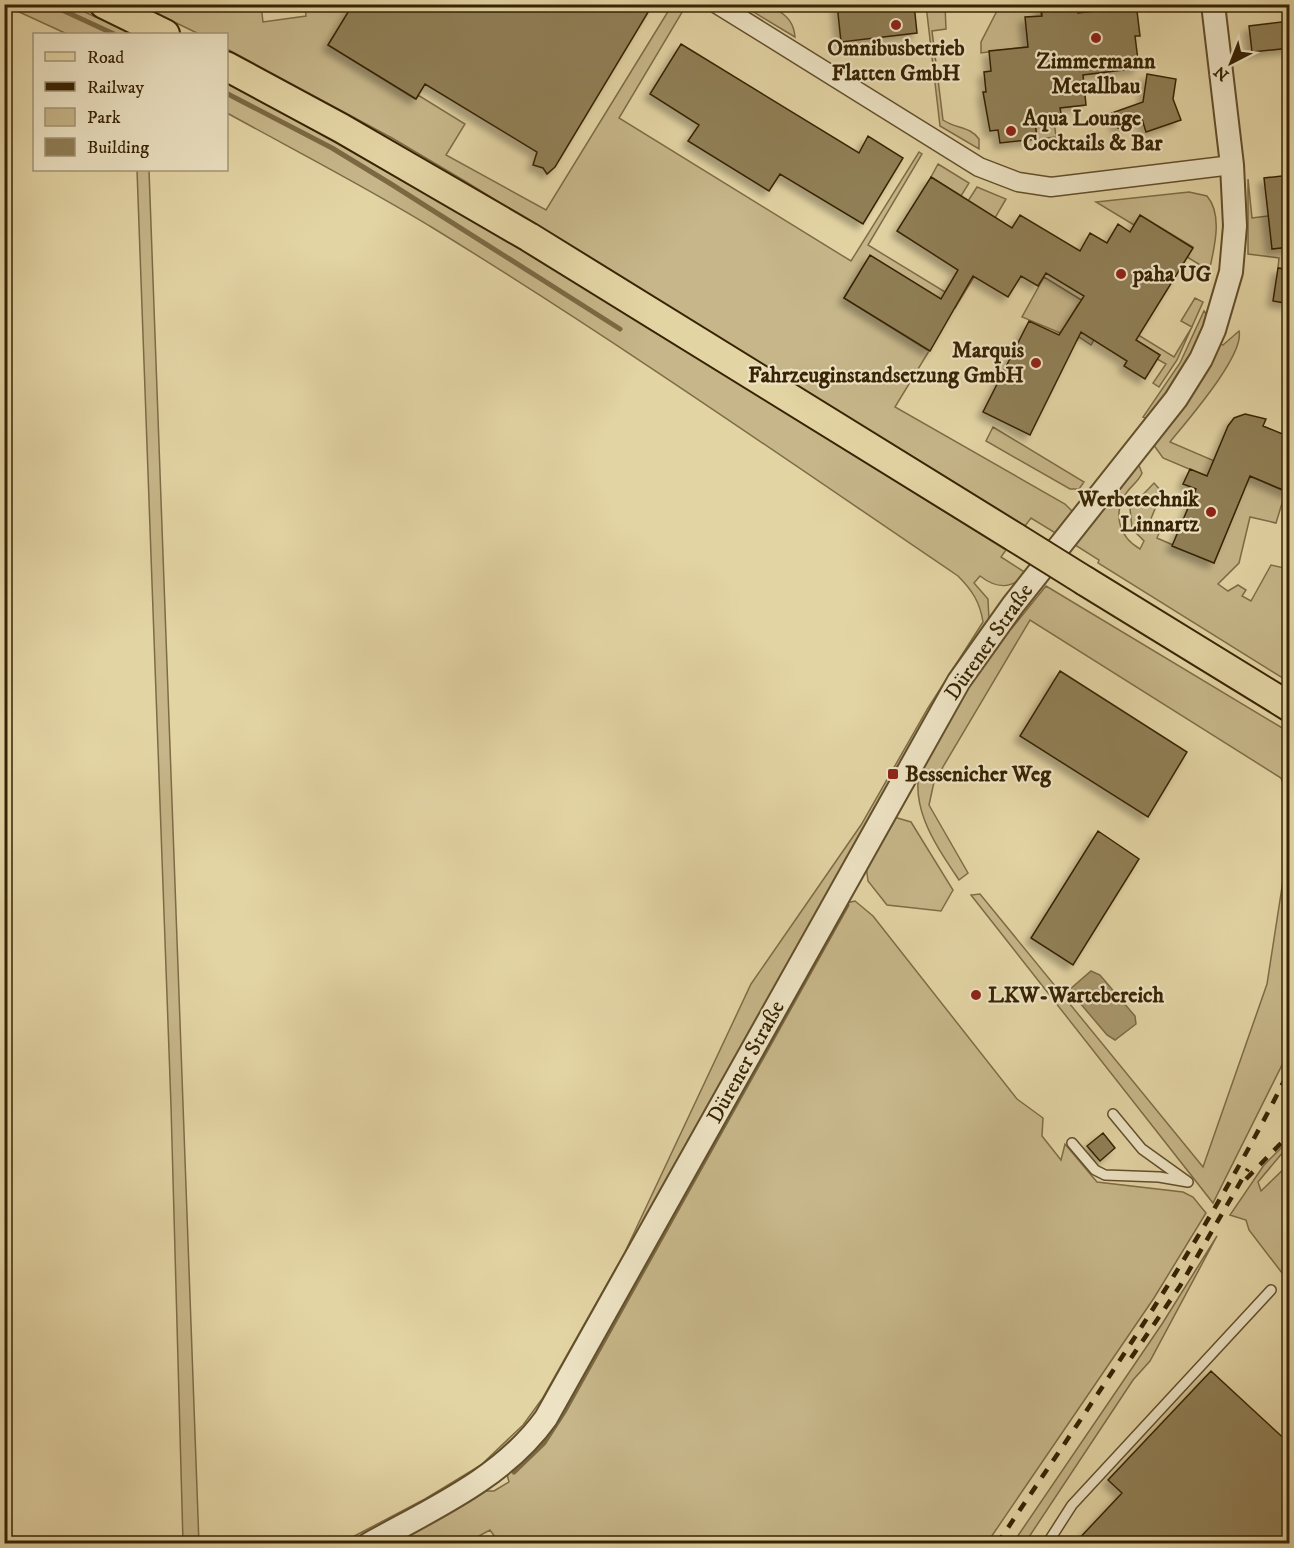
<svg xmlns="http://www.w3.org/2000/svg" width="1294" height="1548" font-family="'IM FELL DW Pica',serif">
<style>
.green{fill:#c6b689;stroke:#7e6c46;stroke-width:1.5}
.water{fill:#a9986d;stroke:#7b6943;stroke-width:1.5}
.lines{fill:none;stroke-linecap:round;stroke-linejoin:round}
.stream{stroke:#7b6943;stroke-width:5}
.building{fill:#907f57;stroke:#372303;stroke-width:1.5;filter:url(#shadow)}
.service-casing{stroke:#624f2b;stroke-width:12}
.minor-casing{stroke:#624f2b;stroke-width:21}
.tertiary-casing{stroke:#624f2b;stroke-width:26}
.primary-casing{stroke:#372303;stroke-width:32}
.service{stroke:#ede3c4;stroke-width:9}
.minor{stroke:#ede3c4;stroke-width:18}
.tertiary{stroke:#ede3c4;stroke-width:22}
.primary{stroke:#e3d4a4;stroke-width:28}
.rail{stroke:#372303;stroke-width:4.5;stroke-dasharray:10 10;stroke-linecap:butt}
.primary-bridge-casing{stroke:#372303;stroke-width:32;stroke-linecap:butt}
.primary-bridge{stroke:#e3d4a4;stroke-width:28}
.poi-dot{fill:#8f2418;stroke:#ede3c4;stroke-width:2}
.labels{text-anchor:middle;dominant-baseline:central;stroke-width:4.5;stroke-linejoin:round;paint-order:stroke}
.poi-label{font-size:22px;font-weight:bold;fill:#372303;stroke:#ede3c4;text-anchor:start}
.street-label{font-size:22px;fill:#372303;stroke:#ede3c4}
</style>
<defs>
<filter id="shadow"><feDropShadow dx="-5.5" dy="5.5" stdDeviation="3" flood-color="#0004"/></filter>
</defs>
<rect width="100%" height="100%" fill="#e3d4a4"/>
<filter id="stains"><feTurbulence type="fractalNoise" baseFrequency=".00333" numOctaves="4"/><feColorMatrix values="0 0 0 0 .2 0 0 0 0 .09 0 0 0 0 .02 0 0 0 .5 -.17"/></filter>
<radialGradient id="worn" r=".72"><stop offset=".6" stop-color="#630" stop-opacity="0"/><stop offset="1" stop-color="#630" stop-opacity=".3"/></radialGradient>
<!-- green -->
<path class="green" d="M247,4L248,9L261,5L263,22L306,16L305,5H353L328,45L415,99L418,95L465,124L446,155L546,210L672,5L684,9L619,118L851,261L919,152L922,154L868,245L945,292L949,286L986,257L955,308L870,256L844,298L929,351L895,407L1065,504L1072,511L1071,515L1057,534L1031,518L1025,526L463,180L392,138L227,49L226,34H199L139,5Z
M4,5H70L132,34H67Z
M742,5C765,4 793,9 795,37Z
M926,5H945L946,29L932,31L943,120C956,129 970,126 979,139V149L940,126Z
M1000,5H1040L1056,137L1037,139L1026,47L981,53V42Z
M226,83C494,225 749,390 1006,550L1001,557L1026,573C1012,590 997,589 980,576L974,583L988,599L989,620L555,1390L507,1451L449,1492L353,1543H341L425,1499L481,1465L523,1425L542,1399L625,1252L751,984L861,825L928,708L983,622C980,602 972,590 958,576C784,458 612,338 433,228C366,187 296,151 227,113Z
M938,164L969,183L961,196L931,177Z
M137,170H149L199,1544L183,1543L171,1106Z
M1248,179L1252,218L1277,215L1272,249L1289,247V270L1278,268L1279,258L1248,254Z
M977,187L1006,199L995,218L968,201Z
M1189,192L1207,196C1225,217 1212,256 1207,281L1198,274L1202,266L1187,257L1193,247L1140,215L1134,225L1096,202Z
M1044,277L1174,357L1192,327L1181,321L1195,298L1203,302L1177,360L1159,387L1153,383L1166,364L1157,359L1160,355L1078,305L1068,321L1095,338L1091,345L1079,337L1077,340L1022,317Z
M1204,311L1209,317L1187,364L1149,419L1143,417L1180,363Z
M1239,331C1245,355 1186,422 1170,442L1289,493V503L1283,500L1276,523L1250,517L1239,563L1218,584L1228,591L1238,585L1246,590L1242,596L1251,601L1271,565L1289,569V682L1098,563L1099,560L1072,543L1138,463L1142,473C1139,481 1132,485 1127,492C1112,513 1119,537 1140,549L1144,541L1132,529L1130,508L1154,483L1162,492L1150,521L1162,526L1157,538L1214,563L1243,492L1163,458L1153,444L1194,391L1220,344L1223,345Z
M993,427L1084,482L1079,489H1070L986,441Z
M1046,586L1289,732V801L1281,778L1030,620L934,782L929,805L968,873L959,880C935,844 907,805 922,761L1008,623L1012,628Z
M894,817L911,822L953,890L941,911L887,905L868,881L866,865Z
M1289,842V1051L1213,1203L971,895L980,894L1203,1167L1267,984Z
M855,901L873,916L1017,1099L1043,1118L1042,1136L1061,1160L1065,1144L1097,1182L1183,1192L1193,1197L1206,1213L1154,1298L987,1543L500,1544L490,1530L466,1543L384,1544L481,1491H494L509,1482L507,1474L846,903Z
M1289,1140V1145L1258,1182L1261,1191L1289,1164V1282L1249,1230L1246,1220L1230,1215L1264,1165Z
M1217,1236L1150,1361L1133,1380L1025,1543H1013L1162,1324Z"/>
<!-- water -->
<path class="water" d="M1091,971L1100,975L1135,1016L1136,1024L1115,1040L1107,1035L1069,990Z"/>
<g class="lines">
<!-- stream -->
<path class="stream" d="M49,4L114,34
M226,93L332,148L391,184L620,329
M514,1472L544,1443L564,1412L847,905"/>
</g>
<!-- building -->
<path class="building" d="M353,4H653L555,167L547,174L543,168L533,165L537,152L425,84L416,99L328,45Z
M837,4H914L917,33L841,42Z
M1056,4H1077L1078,13L1131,7L1137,11L1140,36H1135L1139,68L1083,75L1086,105L1060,108L1062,119L1035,122L1037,139L1000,143L998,130L990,131L983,92H986L984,72L991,71L989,51L1028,47L1025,17L1042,16L1041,6Z
M1290,21V48L1252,52L1249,26Z
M681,44L859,153L868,136L903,158L863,224L780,174L769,191L688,141L699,125L650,94Z
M1147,74L1176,79L1173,99L1181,120L1146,132L1142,119L1118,128L1112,113L1143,102Z
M1290,175V247L1272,249L1264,178Z
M931,177L1012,228L1020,215L1080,251L1090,233L1107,243L1118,224L1130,232L1140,215L1193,248L1136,340L1160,355L1145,379L1124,366L1127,361L1081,332L1030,435L983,412L1029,321L1059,335L1084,296L1046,273L1038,286L1021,276L1008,297L973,276L930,351L844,298L870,255L941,299L958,270L897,231Z
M1278,268L1290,270V304L1273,301Z
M1245,414L1266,419L1263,426L1290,437V493L1250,476L1214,563L1172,546L1196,489L1183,484L1190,469L1207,476L1228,426L1234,418Z
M1060,671L1187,752L1148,817L1020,736Z
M1098,831L1139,859L1073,965L1031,938Z
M1103,1133L1115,1148L1100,1161L1087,1146Z
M1211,1371L1290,1444V1532L1279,1544H1074L1122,1493L1108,1480Z"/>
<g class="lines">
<!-- service casing -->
<g class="service-casing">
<path id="service" d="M1113,1114L1142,1149L1188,1182
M1072,1143L1095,1170L1105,1175L1159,1177L1188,1182
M1047,1544L1072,1505L1271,1290"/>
</g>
<!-- minor casing -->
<g class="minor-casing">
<path id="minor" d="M717,4L979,167L1018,182L1051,187L1232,165"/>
</g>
<!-- tertiary casing -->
<g class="tertiary-casing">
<path id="tertiary" d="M369,1544C432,1509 503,1478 546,1418L959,681L1013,605L1176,399L1201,359L1214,330L1231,272L1235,226L1232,165L1213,4"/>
</g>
<!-- primary casing -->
<g class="primary-casing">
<path id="primary" d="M104,4L165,34
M226,66L341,128L529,237L1016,538
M1085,581L1290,707"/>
</g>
<!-- service -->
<use href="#service" class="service"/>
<!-- minor -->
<use href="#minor" class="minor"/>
<!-- tertiary -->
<use href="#tertiary" class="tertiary"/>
<!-- primary -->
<use href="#primary" class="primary"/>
<!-- rail -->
<path class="rail" d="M1246,1179L1290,1134
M1131,1358L1180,1286L1248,1169
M997,1544C1101,1389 1207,1237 1290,1069"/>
<!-- primary-bridge casing -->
<g class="primary-bridge-casing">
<path id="primary-bridge" d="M1016,538L1085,581"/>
</g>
<!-- primary-bridge -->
<use href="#primary-bridge" class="primary-bridge"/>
</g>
<!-- markers -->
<g class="poi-dot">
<circle cx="896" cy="25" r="6"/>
<circle cx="1096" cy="38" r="6"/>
<circle cx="1011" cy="131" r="6"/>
<circle cx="1121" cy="274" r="6"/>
<circle cx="1036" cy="363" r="6"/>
<circle cx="1211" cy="512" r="6"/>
<rect x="887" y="768" width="12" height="12" rx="3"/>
<circle cx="976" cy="995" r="6"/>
</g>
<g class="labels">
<!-- poi labels -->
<g class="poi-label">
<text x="896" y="48" text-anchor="middle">Omnibusbetrieb<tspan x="896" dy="25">Flatten GmbH</tspan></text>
<text x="1096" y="61" text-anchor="middle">Zimmermann<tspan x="1096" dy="25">Metallbau</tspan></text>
<text x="1023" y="118">Aqua Lounge<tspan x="1023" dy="25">Cocktails &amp; Bar</tspan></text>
<text x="1133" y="274">paha UG</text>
<text x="1024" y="350" text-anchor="end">Marquis<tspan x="1024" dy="25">Fahrzeuginstandsetzung GmbH</tspan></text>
<text x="1199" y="499" text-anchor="end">Werbetechnik<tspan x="1199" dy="25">Linnartz</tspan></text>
<text x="905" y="774">Bessenicher Weg</text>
<text x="988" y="995">LKW-Wartebereich</text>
</g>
<!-- street labels -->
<g class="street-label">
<text transform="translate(989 642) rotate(-55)">Dürener Straße</text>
<text transform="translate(746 1062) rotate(-61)">Dürener Straße</text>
</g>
</g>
<!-- margin -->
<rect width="1294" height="1548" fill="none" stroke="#e3d4a4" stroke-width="24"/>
<rect x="6" y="6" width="1282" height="1536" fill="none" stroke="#372303" stroke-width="3"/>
<rect x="12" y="12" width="1270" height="1524" fill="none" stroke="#372303" stroke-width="1.5"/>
<!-- legend -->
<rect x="33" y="33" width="195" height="138" fill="#ede3c4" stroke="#a49677" stroke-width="1.5"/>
<rect x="45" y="52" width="30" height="9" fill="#e3d4a4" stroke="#a49677" stroke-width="1.5"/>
<text x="87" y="63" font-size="18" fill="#372303">Road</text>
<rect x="45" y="82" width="30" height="9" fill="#372303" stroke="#a49677" stroke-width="1.5"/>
<text x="87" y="93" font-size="18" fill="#372303">Railway</text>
<rect x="45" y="108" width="30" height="18" fill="#c6b689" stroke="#a49677" stroke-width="1.5"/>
<text x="87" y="123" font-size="18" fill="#372303">Park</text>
<rect x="45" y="138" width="30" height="18" fill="#907f57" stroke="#a49677" stroke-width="1.5"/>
<text x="87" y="153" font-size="18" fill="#372303">Building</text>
<!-- north arrow -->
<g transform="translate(1231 63) rotate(222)" stroke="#ede3c4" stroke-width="4.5" paint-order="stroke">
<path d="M0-4.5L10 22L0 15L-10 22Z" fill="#372303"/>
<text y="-9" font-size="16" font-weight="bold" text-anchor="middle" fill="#372303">N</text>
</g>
<rect width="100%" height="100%" filter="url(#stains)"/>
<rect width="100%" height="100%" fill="url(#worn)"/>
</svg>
